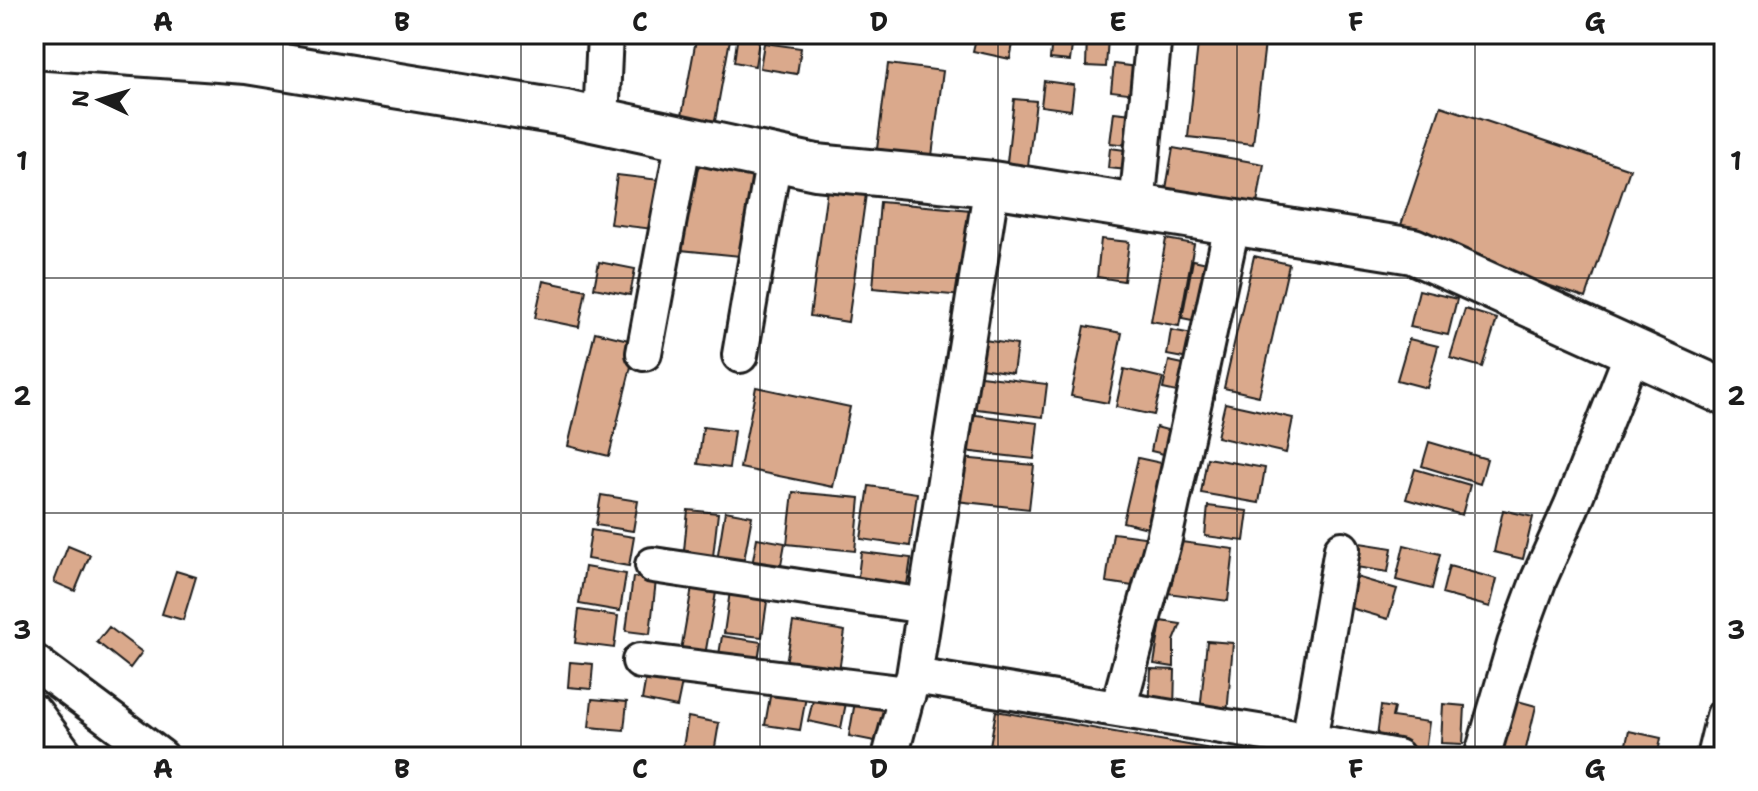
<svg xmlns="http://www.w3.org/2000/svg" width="1758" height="791" font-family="'Shantell Sans',sans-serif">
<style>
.building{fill:#daa98c;stroke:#1c1c1c;stroke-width:2}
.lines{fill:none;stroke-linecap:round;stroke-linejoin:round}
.street-casing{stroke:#1c1c1c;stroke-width:40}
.secondary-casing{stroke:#1c1c1c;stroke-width:50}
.street{stroke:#fff;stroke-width:34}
.secondary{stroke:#fff;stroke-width:44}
.grid{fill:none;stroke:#1c1c1c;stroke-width:2;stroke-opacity:0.55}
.neatline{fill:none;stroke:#1c1c1c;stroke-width:3}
.grid-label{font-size:26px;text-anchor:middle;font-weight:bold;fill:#1c1c1c}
</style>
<rect width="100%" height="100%" fill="#fff"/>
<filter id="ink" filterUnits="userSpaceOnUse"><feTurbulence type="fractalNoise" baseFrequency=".0125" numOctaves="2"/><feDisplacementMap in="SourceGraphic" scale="16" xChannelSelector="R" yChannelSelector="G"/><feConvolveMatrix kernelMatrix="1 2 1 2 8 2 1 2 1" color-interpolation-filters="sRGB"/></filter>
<g filter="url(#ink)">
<!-- building -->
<path class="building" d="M697,34H731L715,121L682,115Z
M738,34H760L755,66L734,62Z
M977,34H1015L1010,59L973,51Z
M1199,34H1266L1253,144L1188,137Z
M1052,37L1073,39L1070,61L1050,59Z
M1087,37L1108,38L1106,67L1086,66Z
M764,43L801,48L797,74L760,68Z
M888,64L943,71L932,156L877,149Z
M1114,64L1146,68L1144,95L1111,91Z
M1044,81L1074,85L1071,110L1041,106Z
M1014,99L1036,101L1027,174L1006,171Z
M1441,106L1630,169L1586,298L1398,234Z
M1114,112L1141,115L1138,146L1110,143Z
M1110,148L1140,152L1138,171L1108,168Z
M1173,148L1264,164L1257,204L1166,189Z
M689,164L759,171L750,257L681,250Z
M617,175L660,180L653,229L610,224Z
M827,189L866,194L848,322L810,316Z
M880,202L971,210L963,296L873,288Z
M1101,239L1129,242L1124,281L1097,277Z
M1166,239L1194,244L1179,326L1151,321Z
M1254,256L1289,264L1259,396L1224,388Z
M1193,260L1217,265L1207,323L1182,318Z
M599,262L635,269L630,295L594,288Z
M543,281L586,290L579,327L535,318Z
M1419,290L1457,299L1448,335L1410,327Z
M1465,309L1497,319L1482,367L1450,358Z
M1085,326L1122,333L1108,403L1071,396Z
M1171,330L1198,335L1194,360L1167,355Z
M595,332L637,342L609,456L568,446Z
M978,339L1017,345L1013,373L974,367Z
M1409,339L1438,346L1427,388L1397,380Z
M1169,361L1197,367L1191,395L1163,389Z
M1124,369L1163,378L1154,415L1116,407Z
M972,375L1047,384L1043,417L969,408Z
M756,387L850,407L833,487L740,468Z
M1225,403L1293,418L1286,453L1217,437Z
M968,414L1038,423L1034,459L964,451Z
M703,427L734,431L729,468L698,464Z
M1156,427L1178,433L1172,456L1151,451Z
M1429,442L1487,459L1480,484L1422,466Z
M961,458L1034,465L1029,509L956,501Z
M1138,458L1175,466L1160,531L1123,522Z
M1207,458L1265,468L1259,503L1201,493Z
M1415,469L1470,485L1462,515L1406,499Z
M869,486L917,493L910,546L861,539Z
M793,492L860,498L855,551L787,544Z
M601,495L638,501L633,531L596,525Z
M1208,506L1248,511L1244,541L1205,536Z
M688,510L718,513L712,565L683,561Z
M1503,510L1533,517L1523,559L1494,552Z
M725,511L752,516L743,566L717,561Z
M591,530L634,537L629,566L587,559Z
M1113,533L1152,538L1146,588L1106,582Z
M757,538L785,543L779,576L751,571Z
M1174,541L1234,549L1228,601L1167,593Z
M1360,543L1392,548L1388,572L1356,567Z
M1404,545L1440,554L1432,589L1396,580Z
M68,546L90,555L75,591L54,582Z
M861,552L911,558L906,592L857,585Z
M1449,566L1497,579L1490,607L1442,594Z
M585,567L626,574L620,611L579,604Z
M176,571L196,577L183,620L162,614Z
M694,576L718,581L704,661L680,656Z
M633,577L656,580L650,634L626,631Z
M1356,577L1397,589L1388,619L1347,607Z
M730,591L768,595L762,637L724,633Z
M579,610L618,616L614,648L575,643Z
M1161,621L1181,624L1174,641V667L1154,664Z
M793,622L845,631L839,671L786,663Z
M109,627L142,652L130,668L97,642Z
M722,636L761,642L757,667L718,661Z
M1207,641L1233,643L1227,715L1200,712Z
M570,662L593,664L591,689L568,687Z
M1151,669L1175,670L1174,711H1149Z
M647,671L683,678L677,707L642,700Z
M772,685L807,691L800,730L765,725Z
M814,696L846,703L841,728L808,721Z
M856,696L898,703L890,744L849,736Z
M1507,698L1536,706L1524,757H1493Z
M592,699L627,702L624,730L589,727Z
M1443,704L1465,706L1463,744L1441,743Z
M1381,706L1394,708L1392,717L1429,722L1425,751L1376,744Z
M996,711L1256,757H988Z
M688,717L719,723L714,753L683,747Z
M1629,731L1661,738L1657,757H1623Z
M953,748L978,753L977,757H952Z"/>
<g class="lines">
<!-- street casing -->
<g class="street-casing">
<path id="street" d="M601,121L605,34
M1137,206L1154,34
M644,353L684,139
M740,355L774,158
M653,565L925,606
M640,661L908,694
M34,662L161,757
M914,676L1289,737L1397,757
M1118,709L1164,539L1233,221
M34,712L67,757
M1309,741L1342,549
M890,757L905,701L914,676L992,184
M1482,757L1515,644L1539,579L1572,505L1633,351
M1714,757L1724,716"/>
</g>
<!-- secondary casing -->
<g class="secondary-casing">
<path id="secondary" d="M34,46L247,61L565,113L816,167L992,184L1413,251L1724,392"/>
</g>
<!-- street -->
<use href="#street" class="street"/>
<!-- secondary -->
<use href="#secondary" class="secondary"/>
</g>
</g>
<!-- grid -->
<path class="grid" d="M283,34V757M521,34V757M760,34V757M998,34V757M1237,34V757M1475,34V757M34,278H1724M34,513H1724"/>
<!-- margin -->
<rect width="1758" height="791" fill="none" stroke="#fff" stroke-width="88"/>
<!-- north arrow -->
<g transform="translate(100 100) rotate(274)" stroke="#ffffff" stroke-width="6" paint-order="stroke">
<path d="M0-6L14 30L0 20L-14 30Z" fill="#1c1c1c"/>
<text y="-12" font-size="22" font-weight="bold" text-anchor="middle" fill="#1c1c1c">N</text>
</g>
<rect x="44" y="44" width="1670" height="703" class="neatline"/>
<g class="grid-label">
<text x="163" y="31">A</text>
<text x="402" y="31">B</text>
<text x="640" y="31">C</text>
<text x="879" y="31">D</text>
<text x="1118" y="31">E</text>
<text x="1356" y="31">F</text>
<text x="1595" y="31">G</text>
<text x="22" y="170">1</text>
<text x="1736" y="170">1</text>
<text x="22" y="405">2</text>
<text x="1736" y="405">2</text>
<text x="22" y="639">3</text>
<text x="1736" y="639">3</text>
<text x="163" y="778">A</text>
<text x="402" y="778">B</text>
<text x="640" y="778">C</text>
<text x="879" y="778">D</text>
<text x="1118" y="778">E</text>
<text x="1356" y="778">F</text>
<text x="1595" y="778">G</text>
</g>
</svg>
